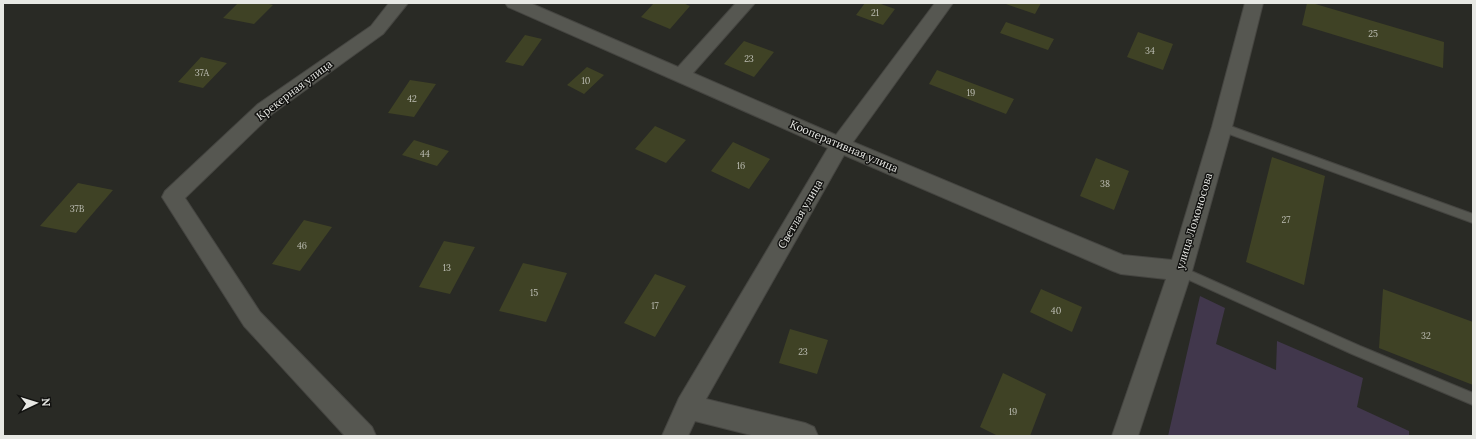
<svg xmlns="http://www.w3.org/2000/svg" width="1476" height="439" font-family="Lora,serif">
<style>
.green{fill:#41374c}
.building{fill:#3f4225}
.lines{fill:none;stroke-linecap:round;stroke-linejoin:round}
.lane-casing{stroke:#454541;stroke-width:2}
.street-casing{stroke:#454541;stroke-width:2}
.lane{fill:#565751;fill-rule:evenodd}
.street{fill:#565751;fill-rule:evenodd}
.labels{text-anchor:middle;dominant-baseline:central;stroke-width:3;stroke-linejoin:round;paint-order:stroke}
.number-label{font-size:9px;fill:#bdbeb4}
.street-label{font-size:11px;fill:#e7e8e4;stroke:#121210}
</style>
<rect width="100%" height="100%" fill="#292a25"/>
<!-- green -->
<path class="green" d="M1200,296L1225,308L1216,344L1276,370L1277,341L1363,378L1357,407L1409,431V436H1168Z"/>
<!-- building -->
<path class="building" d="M238,3H265L273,5L254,24L223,18Z
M654,3H683L690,6L670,29L641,17Z
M865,3H878L895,9L883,25L856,15Z
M1003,3H1041L1035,14Z
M1307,3H1312L1444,42L1443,68L1302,25Z
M1006,22L1054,39L1048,50L1000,33Z
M1138,32L1173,44L1163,70L1127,57Z
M525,35L542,39L523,66L505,62Z
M744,41L774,52L754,77L724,64Z
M201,57L227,63L203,88L178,82Z
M587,67L604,75L584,94L567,85Z
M937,70L1014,99L1006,114L929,84Z
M410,80L436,84L414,117L388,113Z
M655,126L686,140L666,163L635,149Z
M414,140L449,151L437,166L402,155Z
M733,142L770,159L749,189L711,171Z
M1272,157L1325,176L1304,285L1246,262Z
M1096,158L1129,171L1114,210L1080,196Z
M78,183L113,190L76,233L40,226Z
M304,220L332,227L300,271L272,264Z
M444,241L475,247L450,294L419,287Z
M523,263L567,273L546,322L499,311Z
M655,274L686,286L655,337L624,323Z
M1041,289L1082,307L1072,332L1030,312Z
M1383,289L1473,322V385L1379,348Z
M790,329L828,340L817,374L779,363Z
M1003,373L1046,394L1030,436H998L980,427Z"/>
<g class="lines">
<!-- lane casing -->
<g class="lane-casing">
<path id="lane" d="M1222,123L1473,214V223L1218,130L1217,127L1218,124Z
M1180,266L1360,346L1473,393V405L1352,354L1176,274L1174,271L1176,268Z"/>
</g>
<!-- street casing -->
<g class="street-casing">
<path id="street" d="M389,3H408L383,34L272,114L185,198L260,312L372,427L376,436H345L244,326L162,197L165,191L258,104L371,26Z
M505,3H530L678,67L736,3H755L693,73L836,135L935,3H953L853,142L1123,255L1172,260L1212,127L1245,3H1263L1232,127L1192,271L1138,436H1112L1166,279L1121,274L1113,271L844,155L706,399L805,423L814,427L818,436H755L695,421L688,436H662L679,398L828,148L508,7Z"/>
</g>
<!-- lane -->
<use href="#lane" class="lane"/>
<!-- street -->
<use href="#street" class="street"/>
</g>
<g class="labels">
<!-- number labels -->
<g class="number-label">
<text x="875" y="12">21</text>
<text x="1373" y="33">25</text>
<text x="1150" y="50">34</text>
<text x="749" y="58">23</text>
<text x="202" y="72">37А</text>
<text x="586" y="80">10</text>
<text x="971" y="92">19</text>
<text x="412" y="98">42</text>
<text x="425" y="153">44</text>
<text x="741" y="165">16</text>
<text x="1105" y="183">38</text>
<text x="77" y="208">37В</text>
<text x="1286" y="219">27</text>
<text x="302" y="245">46</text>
<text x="447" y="267">13</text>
<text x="534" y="292">15</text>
<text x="655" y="305">17</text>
<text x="1056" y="310">40</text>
<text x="1426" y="335">32</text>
<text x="803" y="351">23</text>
<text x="1013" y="411">19</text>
</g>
<!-- street labels -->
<g class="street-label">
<text transform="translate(294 90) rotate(-37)">Крекерная улица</text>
<text transform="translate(844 146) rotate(23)">Кооперативная улица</text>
<text transform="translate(800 214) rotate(-60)">Светлая улица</text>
<text transform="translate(1194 221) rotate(-73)">улица Ломоносова</text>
</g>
</g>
<!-- border -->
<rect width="1476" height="439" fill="none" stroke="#e7e8e4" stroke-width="8"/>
<!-- north arrow -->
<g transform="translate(36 403) rotate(86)" stroke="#121210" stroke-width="3" paint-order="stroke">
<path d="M0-3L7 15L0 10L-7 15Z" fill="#e7e8e4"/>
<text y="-6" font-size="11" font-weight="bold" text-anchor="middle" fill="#e7e8e4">N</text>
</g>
</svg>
